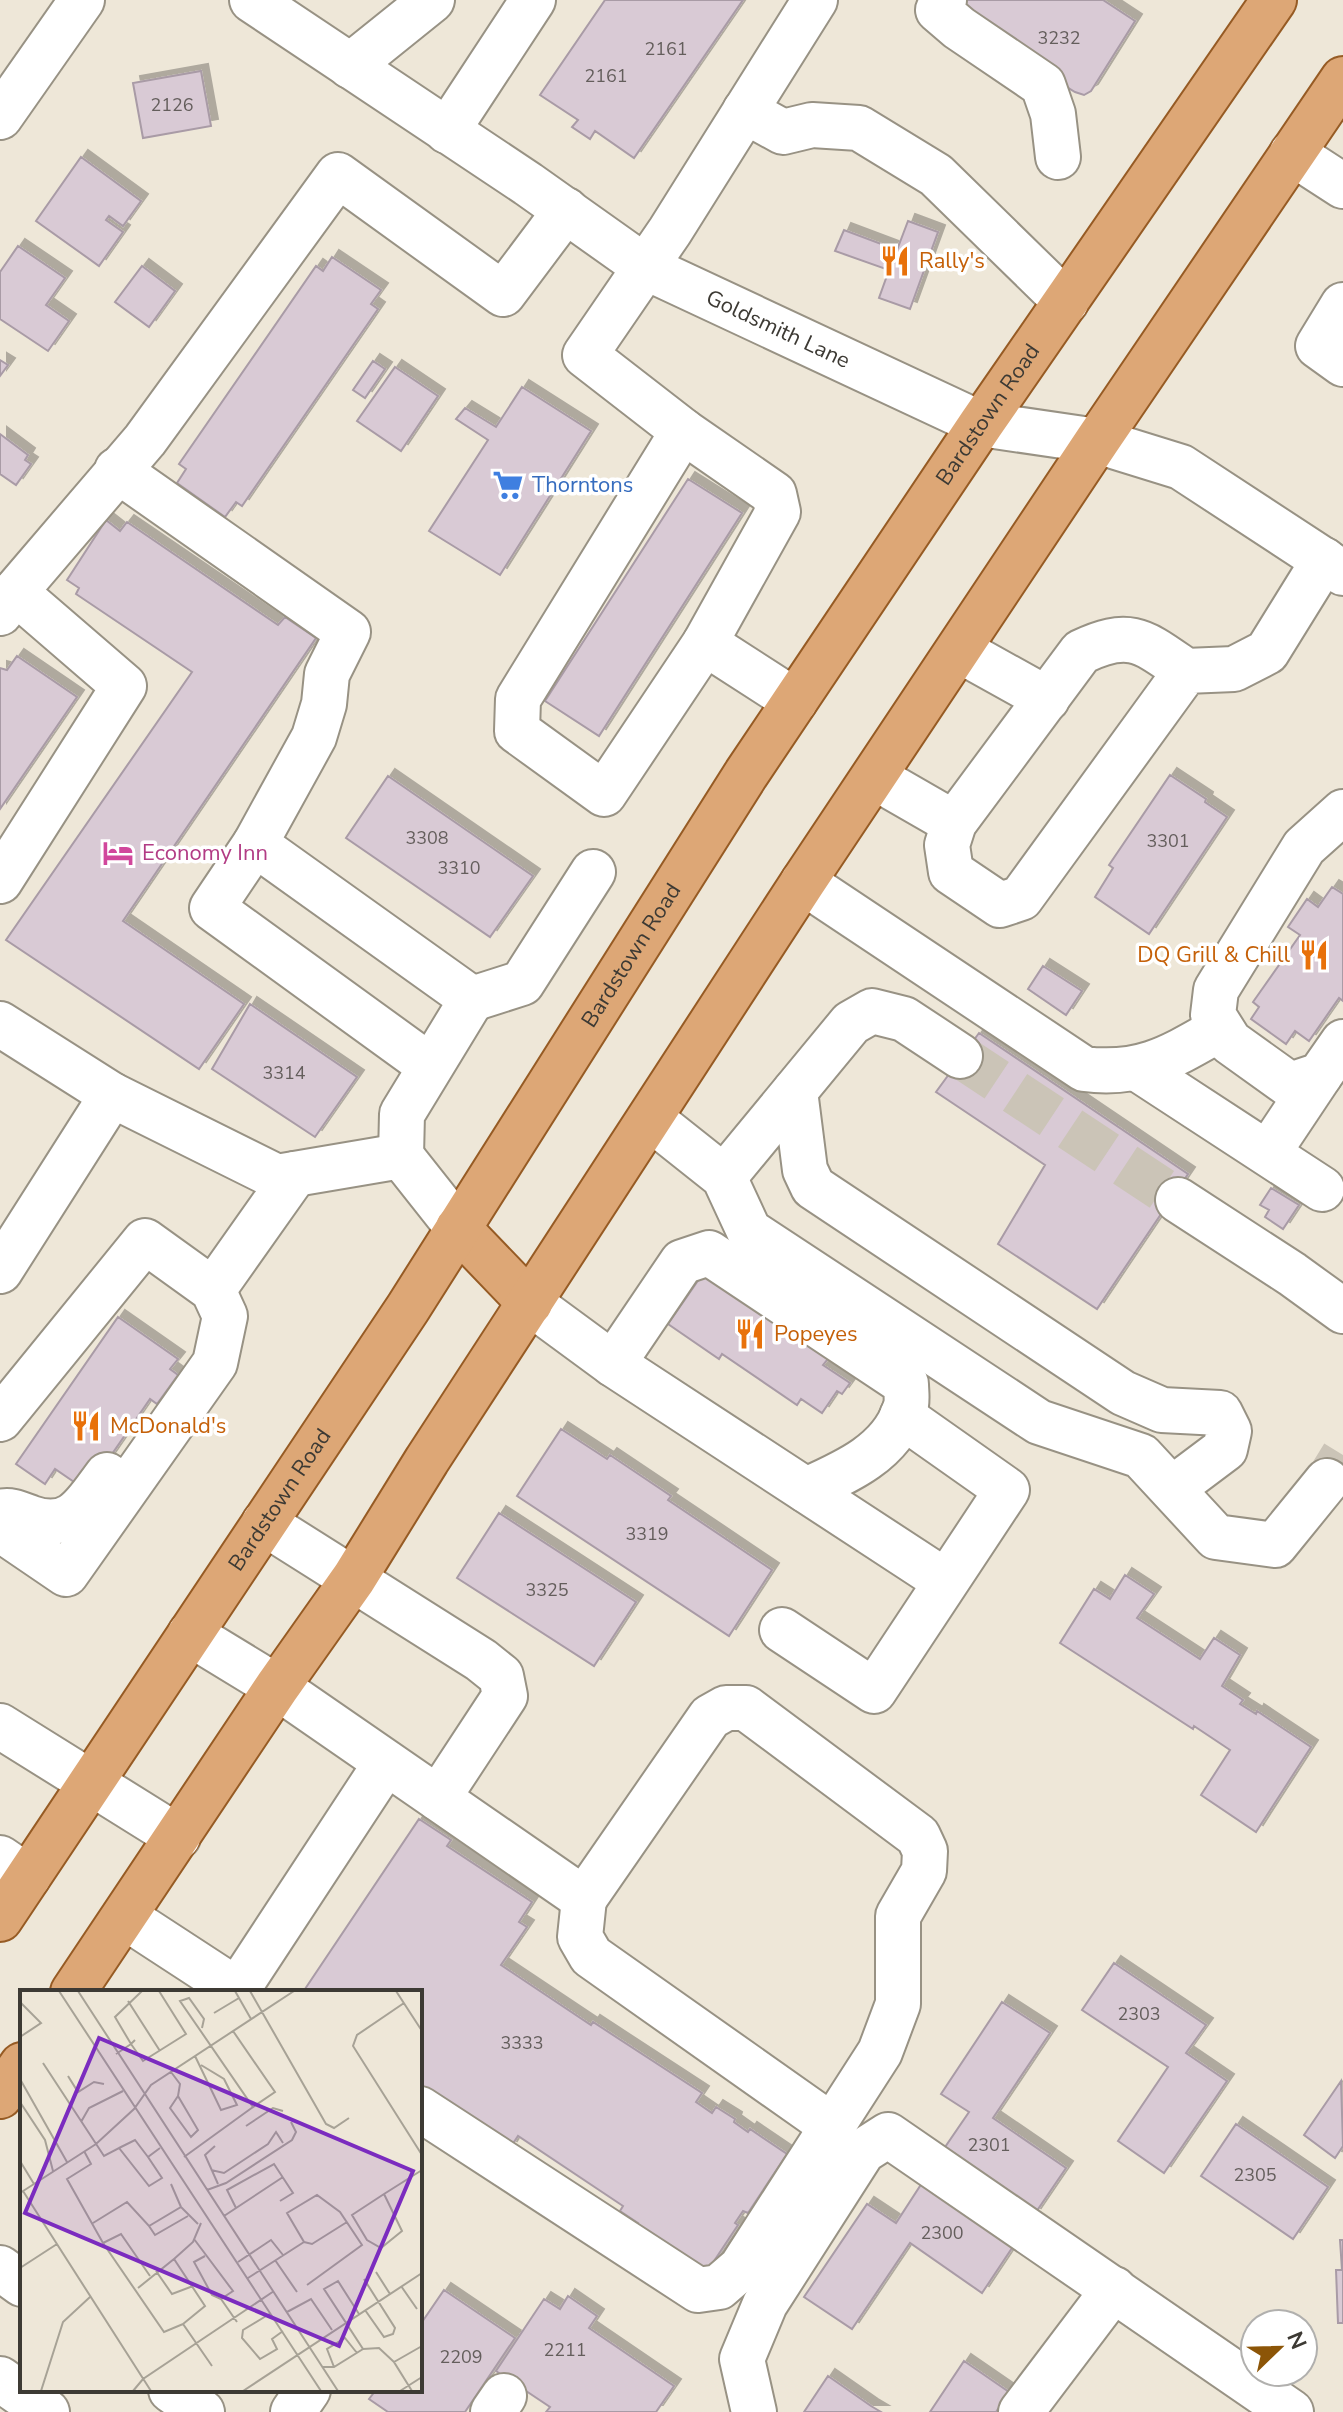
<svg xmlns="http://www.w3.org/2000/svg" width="1343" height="2412" font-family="'Nunito Sans',sans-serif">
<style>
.building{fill:#d9cad5;stroke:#a99ba6;stroke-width:2;filter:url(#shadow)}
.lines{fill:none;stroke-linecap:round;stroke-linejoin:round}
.minor-tunnel{stroke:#cbc4b7;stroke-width:44;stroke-dasharray:44 22;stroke-linecap:butt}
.minor-casing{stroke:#989284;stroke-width:48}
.major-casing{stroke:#965b24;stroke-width:48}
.minor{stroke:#fff;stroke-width:44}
.major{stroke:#dda776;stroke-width:44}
.labels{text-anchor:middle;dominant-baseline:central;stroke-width:7;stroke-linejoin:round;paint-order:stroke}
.number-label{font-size:18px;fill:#645e5c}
.food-label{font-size:22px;fill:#c56008;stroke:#fff;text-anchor:start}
.street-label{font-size:22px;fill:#3d3a34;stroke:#fff}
.shop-label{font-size:22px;fill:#366cbe;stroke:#fff;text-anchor:start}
.hotel-label{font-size:22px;fill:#b23c85;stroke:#fff;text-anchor:start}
.inset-road{fill:none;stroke:#a7a296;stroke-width:2}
.view{fill:#7b2cbf;fill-opacity:0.15;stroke:#7b2cbf;stroke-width:4}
.inset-edge{fill:none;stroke:#3d3a34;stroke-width:4}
</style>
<defs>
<filter id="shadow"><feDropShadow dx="7" dy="-7" stdDeviation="0" flood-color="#0004"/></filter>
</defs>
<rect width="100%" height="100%" fill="#eee7d8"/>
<!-- building -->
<path class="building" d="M605,0H743L634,158L595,131L590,139L572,127L578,120L540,95Z
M963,0H1103L1135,21L1091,91L1084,95L1075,92L1033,66L955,12Z
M201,71L211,126L143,138L133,83Z
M81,157L141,201L123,226L109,216L106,220L123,232L99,266L36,221Z
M908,221L938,232L910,309L879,298L889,270L835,251L844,230L897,250Z
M18,246L65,278L46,305L69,321L48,351L0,319V272Z
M332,257L381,290L371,304L378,309L242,506L236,502L225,517L177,483L186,469L179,464L316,266L323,271Z
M142,266L175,291L149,327L115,302Z
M0,360L8,365L0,376Z
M373,361L385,369L365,398L353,390Z
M395,367L438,396L401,451L357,421Z
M522,387L591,431L500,575L429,531L488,440L456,419L465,408L496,427Z
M0,434L28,455L25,460L31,464L16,485L0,474Z
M688,479L742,513L599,736L545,701Z
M106,520L120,531L127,522L278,625L285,617L316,638L123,921L244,1004L199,1069L6,940L192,672L76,594L79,588L67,580Z
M17,656L77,697L0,809V668L7,670Z
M1170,775L1206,799L1205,802L1227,817L1149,934L1095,897L1113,868L1109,865Z
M388,776L533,876L490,937L346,838Z
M1332,887L1343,894V1001L1339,998L1309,1041L1295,1031L1286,1044L1251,1019L1259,1007L1253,1002L1300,935L1288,927L1307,899L1318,907Z
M1043,966L1082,991L1066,1015L1028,989Z
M250,1004L357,1077L315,1137L212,1069Z
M979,1033L1188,1174L1097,1309L998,1244L1045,1165L936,1092Z
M1271,1188L1299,1205L1283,1229L1265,1217L1269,1210L1260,1205Z
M706,1269L831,1355L823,1365L850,1383L842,1394L837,1391L822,1413L801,1399L797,1405L722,1354L719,1359L668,1324Z
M118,1317L178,1359L170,1369L178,1375L157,1404L150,1399L83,1496L70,1487L74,1482L55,1469L45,1484L16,1464Z
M561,1429L607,1459L610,1455L671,1496L668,1500L772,1570L729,1636L517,1496Z
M499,1513L636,1602L594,1666L457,1578Z
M1125,1575L1154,1594L1137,1618L1200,1659L1214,1638L1240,1655L1222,1686L1243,1700L1240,1704L1256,1714L1257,1711L1311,1747L1256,1832L1201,1795L1230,1750L1194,1726L1193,1729L1060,1643L1094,1589L1110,1599Z
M419,1819L451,1840L447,1846L532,1902L519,1922L527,1927L501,1965L591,2025L593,2022L702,2093L696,2102L712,2113L716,2107L735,2119L734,2122L748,2132L750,2129L787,2154L748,2213L743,2211L735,2223L738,2225L704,2276L635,2229L638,2223L620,2211L623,2206L518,2136L510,2148L420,2089L423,2081L420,2079V1992H303Z
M1114,1963L1206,2025L1186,2053L1227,2081L1164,2173L1118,2141L1168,2067L1082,2010Z
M1002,2002L1050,2033L993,2118L1066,2168L1034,2215L941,2153L969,2112L941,2094Z
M1341,2081L1343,2146L1335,2158L1304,2135Z
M1236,2124L1328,2187L1293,2239L1201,2176Z
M922,2183L1014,2245L982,2293L910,2243L852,2329L804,2297L867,2204L896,2223Z
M1340,2240H1343V2323H1338L1336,2270H1342Z
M444,2290L515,2338L465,2412H388L369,2399L376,2390H420V2325Z
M568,2296L597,2316L589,2328L674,2386L656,2412H546L550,2407L496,2371L544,2299L560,2309Z
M964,2361L1009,2392L996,2412H930Z
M828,2376L871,2406L881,2412H804Z"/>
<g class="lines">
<!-- minor-tunnel -->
<path class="minor-tunnel" d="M960,1056L1178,1200
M1327,1481L1343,1455"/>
<!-- minor casing -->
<g class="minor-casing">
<g id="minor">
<path id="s1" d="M252,0L528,184L645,267L981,424L1097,441L1181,467L1343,573"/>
<path d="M944,0L938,10L959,28L1043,85L1053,114L1058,157"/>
<path d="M350,66L432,0"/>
<path d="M745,111L783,132L812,125L859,128L936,175L1066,302"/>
<path d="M0,117L82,0"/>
<path d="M447,131L533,0"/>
<path d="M1292,153L1343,186"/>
<path d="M1343,305L1318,346L1343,364"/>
<path d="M683,431L774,494L778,512L705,643"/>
<path d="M117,470L348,632L327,674L324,704L314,737L255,844L472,999L402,1114L401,1156"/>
<path d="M0,613L15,592L145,440L338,175L503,294L566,210"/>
<path d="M959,650L1047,699"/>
<path d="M1186,671C1144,642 1131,628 1081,652L954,823L947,845L951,872L1000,905L1021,898L1186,671L1234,669L1267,652L1324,560"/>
<path d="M795,701L705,643L604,794L517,731L518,699L683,431L585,355L670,231L815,0"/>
<path d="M874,777L954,823"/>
<path d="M1343,812L1304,847L1216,990L1213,1015L1230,1042L1290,1085L1320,1075L1343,1042"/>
<path d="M255,844L212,908L430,1066"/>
<path d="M0,881L124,686L15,592"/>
<path d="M803,882L1084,1069C1142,1076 1171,1057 1220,1029"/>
<path d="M472,999L522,983L593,872"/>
<path d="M0,1024L112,1095L0,1271"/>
<path d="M1138,1069L1322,1189"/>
<path d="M795,1091L805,1170L813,1187L1123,1393L1162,1410L1220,1413L1229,1431L1225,1449L1173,1488"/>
<path d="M112,1095L277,1177L401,1156L458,1228"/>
<path d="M651,1119L724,1177L749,1231L1039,1422L1141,1456L1216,1537L1275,1545L1327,1481"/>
<path d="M1268,1153L1320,1075"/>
<path d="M724,1177L851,1023L872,1011L904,1019L960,1056"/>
<path d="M1178,1200L1292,1274L1343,1311"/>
<path d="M213,1290L295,1174"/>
<path d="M530,1303L613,1364L945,1581"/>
<path d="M613,1364L682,1262L709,1253L906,1384C906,1392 908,1402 905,1409C891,1453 844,1473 806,1490"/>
<path d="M0,1419L145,1241L213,1290L225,1316L215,1363L66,1574L0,1529"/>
<path d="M0,1512C11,1509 20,1514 31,1518C72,1532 85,1504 107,1475"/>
<path d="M264,1523L481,1660L501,1676L505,1696L438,1798"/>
<path d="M782,1630L874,1691L1007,1490L902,1416"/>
<path d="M190,1634L277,1687L584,1899L710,1717L726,1708H746L918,1836L925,1851L924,1871L898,1916V2004L880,2052L741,2268L719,2287L698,2290L420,2109"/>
<path d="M0,1726L178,1837"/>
<path d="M0,1858L28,1877"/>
<path d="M584,1899L580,1937L591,1956L832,2126"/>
<path d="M125,1917L240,1992"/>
<path d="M237,1990L386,1763"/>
<path d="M0,2268L22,2284"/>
<path d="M0,2379L47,2412"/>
<path d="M171,2390L202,2412"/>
<path d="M293,2412L308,2390"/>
<path d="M493,2412L504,2396"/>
<path d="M754,2412L742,2359L765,2304L863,2151L888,2135L1291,2412"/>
<path d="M1021,2412L1114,2289"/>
</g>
</g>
<!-- major casing -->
<g class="major-casing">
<g id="major">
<path d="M458,1228L530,1303"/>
<path id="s2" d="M0,1919L408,1308L746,774L981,424L1274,0"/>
<path d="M73,1992L277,1687L354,1578L427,1460L803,882L1097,441L1343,79"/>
<path d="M0,2096L22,2065"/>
</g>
</g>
<!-- minor -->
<use href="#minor" class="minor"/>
<!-- major -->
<use href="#major" class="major"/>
</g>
<!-- icons -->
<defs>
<g id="restaurant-bare" transform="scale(2.4)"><path d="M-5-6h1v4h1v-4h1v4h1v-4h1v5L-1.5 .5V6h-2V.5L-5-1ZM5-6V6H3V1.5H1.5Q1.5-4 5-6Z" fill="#e8710a" stroke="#fff" stroke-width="2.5" paint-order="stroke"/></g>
<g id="supermarket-bare" transform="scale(2.4)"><path d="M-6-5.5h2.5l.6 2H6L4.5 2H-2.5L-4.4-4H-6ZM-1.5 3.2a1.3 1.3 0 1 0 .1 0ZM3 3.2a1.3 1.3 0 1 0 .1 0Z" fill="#3f7fe0" stroke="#fff" stroke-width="2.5" paint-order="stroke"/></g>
<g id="hotel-bare" transform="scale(2.4)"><path d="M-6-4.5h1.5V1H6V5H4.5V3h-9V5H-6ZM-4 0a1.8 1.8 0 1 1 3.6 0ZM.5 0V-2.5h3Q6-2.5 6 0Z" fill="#d1479c" stroke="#fff" stroke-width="2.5" paint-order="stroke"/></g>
</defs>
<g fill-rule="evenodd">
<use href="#restaurant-bare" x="895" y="261"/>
<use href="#supermarket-bare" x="508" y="485"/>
<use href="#hotel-bare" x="118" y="853"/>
<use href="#restaurant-bare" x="1314" y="955"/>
<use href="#restaurant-bare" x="750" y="1334"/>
<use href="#restaurant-bare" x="86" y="1426"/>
</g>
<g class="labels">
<!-- number labels -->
<g class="number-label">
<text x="1059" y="38">3232</text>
<text x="666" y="49">2161</text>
<text x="606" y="76">2161</text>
<text x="172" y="105">2126</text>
<text x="427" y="838">3308</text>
<text x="1168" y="841">3301</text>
<text x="459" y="868">3310</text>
<text x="284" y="1073">3314</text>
<text x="647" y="1534">3319</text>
<text x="547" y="1590">3325</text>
<text x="1139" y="2014">2303</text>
<text x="522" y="2043">3333</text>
<text x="989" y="2145">2301</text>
<text x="1255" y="2175">2305</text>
<text x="942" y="2233">2300</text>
<text x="565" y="2350">2211</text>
<text x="461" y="2357">2209</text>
</g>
<!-- food labels -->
<g class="food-label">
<text x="919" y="261">Rally's</text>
<text x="1290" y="955" text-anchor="end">DQ Grill &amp; Chill</text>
<text x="774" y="1334">Popeyes</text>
<text x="110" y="1426">McDonald's</text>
</g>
<!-- street labels -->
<g class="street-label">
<text stroke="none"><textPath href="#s1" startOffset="622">Goldsmith Lane</textPath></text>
<text stroke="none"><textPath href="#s2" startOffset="1800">Bardstown Road</textPath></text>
<text stroke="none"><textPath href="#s2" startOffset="1152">Bardstown Road</textPath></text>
<text stroke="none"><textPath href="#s2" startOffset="504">Bardstown Road</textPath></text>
</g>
<!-- shop labels -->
<g class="shop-label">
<text x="532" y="485">Thorntons</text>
</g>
<!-- hotel labels -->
<g class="hotel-label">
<text x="142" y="853">Economy Inn</text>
</g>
</g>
<!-- overview -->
<g transform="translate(20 1990)">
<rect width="402" height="402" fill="#eee7d8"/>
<path class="inset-road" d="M39,1L301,401M58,1L318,401M215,1L231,29M230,1L306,134L314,138L329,128M376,1L402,41M108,11L140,61M0,12L21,33L0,47M384,13L337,45L333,56L402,165M194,23L219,8M182,38L184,29L169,8L160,11L233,117L255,102L213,41M115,50L111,54L95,27L122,1M96,64L111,54L123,71L166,44L139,1M175,66L201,120L217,115L204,89L181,75M23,73L84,166L99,158L129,196L142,188L128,167L140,158M151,82L160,94L158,106L178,140L171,147L150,118L158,106M48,86L58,102L74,92L84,94M0,89L47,172M0,112L25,150L33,181M61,132L69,118L103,101M226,136L253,118L263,121M195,156L185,165L198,194M99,158L115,150L128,167M64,161L71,174L47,189L83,253L144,342L163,334L192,376M164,167L233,117M0,171L14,194M191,180L204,183L248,154L256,142L263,153M151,194L161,217M187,200L206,193L272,150L276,142L271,132M3,201L131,401M0,203L76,154L114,119L131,95L274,1M364,204L382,241L361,258L347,250L332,225L364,204L402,180M216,218L207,200L254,174L273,203L260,211M204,226L263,187M73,233L107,212L129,236L161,217L178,234M129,236L135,245L168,226M174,249L213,301L201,309M284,252L292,254L327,232M83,253L101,244L130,286M185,266L174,272L192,305L201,309L217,332M154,269L173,252L181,233M255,270L277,302M218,272L251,250L263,265M0,278L37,254M136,281L152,304L173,296M356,282L370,304M228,288L284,252L267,223L297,205L320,222L342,255L287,295M344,289L375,338L373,344L364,347L345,320M381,296L397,319M118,298L154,269L185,316L163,334M267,322L291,309L312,340M251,323L223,340L222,348L240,369L257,359L252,349L263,341M343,359L359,358L374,372M303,377H314L343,359L304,299L318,291L339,324M314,377L307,359L325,348L337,363M21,401L43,332L70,307M113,401L123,389L254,301M223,401L402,283M380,401L402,387M392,401L374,372L402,356"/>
<path class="view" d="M79,48L393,181L319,356L5,223Z"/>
<rect width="402" height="402" class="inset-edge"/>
</g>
<!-- north arrow -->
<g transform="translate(1279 2348) rotate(67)"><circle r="38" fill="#ffffff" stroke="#b1b0ae" stroke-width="2"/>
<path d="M0-6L14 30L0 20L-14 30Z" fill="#8c5507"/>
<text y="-12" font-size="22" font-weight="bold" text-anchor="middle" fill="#3d3a34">N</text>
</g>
</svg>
